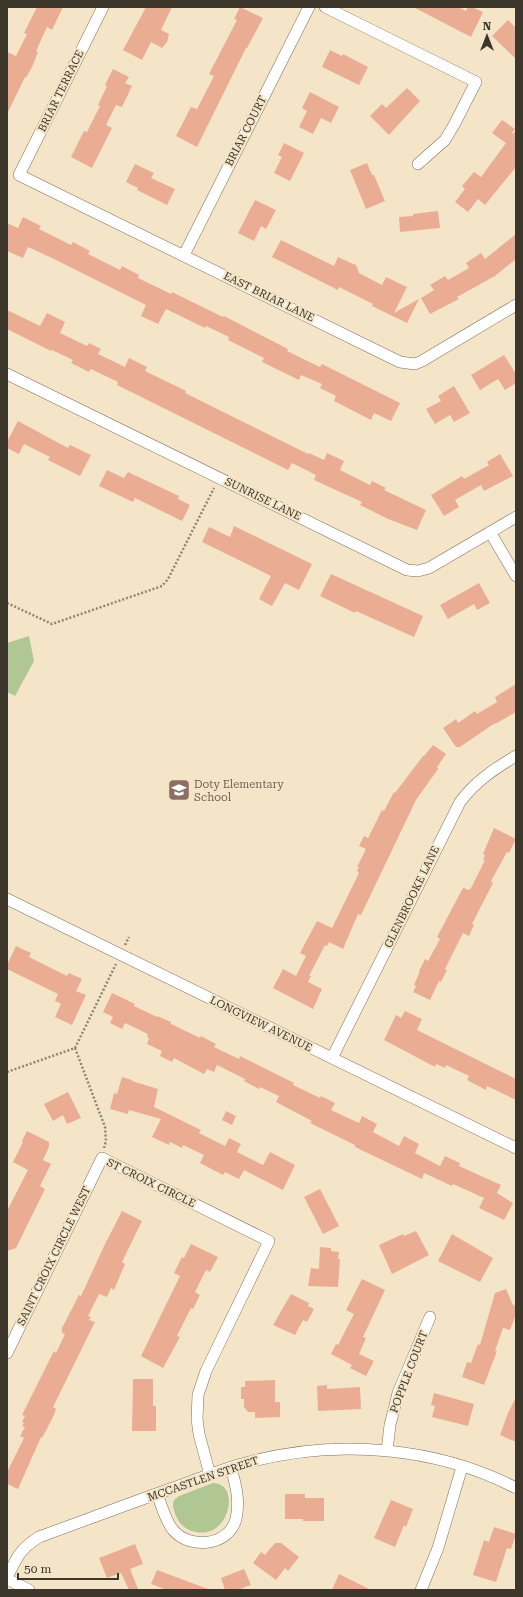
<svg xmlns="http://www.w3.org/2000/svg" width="523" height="1597" font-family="'Roboto Serif',serif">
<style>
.green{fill:#b0c793}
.building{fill:#eaad93}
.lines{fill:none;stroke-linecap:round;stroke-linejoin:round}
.street-casing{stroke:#7e7158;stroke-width:12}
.path{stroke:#8f8573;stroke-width:2.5;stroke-dasharray:2 2;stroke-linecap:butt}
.street{stroke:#fff;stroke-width:11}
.labels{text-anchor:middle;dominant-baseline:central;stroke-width:4;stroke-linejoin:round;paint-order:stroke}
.street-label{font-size:11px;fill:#3c362b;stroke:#f4e5c9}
.education-label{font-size:11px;fill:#785e54;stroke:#f4e5c9;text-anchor:start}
</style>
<rect width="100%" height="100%" fill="#f4e5c9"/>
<!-- green -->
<path class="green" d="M29,636L34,661L15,696L7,692V643Z
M213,1483C241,1483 230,1539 196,1532C190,1531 184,1528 180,1523C176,1517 171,1507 174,1500L179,1496Z"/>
<!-- building -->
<path class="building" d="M37,7H63L52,30L47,27L36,51L38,52L33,65L26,78L25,77L7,114V52L16,56L27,34L24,33Z
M146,7H172L161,30L169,34L167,42L162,48L151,42L142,60L123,50Z
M240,7L263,18L247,48H246L197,147L176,136L191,107L197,109L214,76L209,74L237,20L234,19Z
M413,7H458L466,11L468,7H472L483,12L471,37Z
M508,20L516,28V59L492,36Z
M330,50L342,56L343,54L368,67L359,85L322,67Z
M113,69L129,77L125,83L132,86L122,107L116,105L106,125L112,128L92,168L71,157L84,131L87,132L100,106L98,105L107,86L105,85Z
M407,88L420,101L389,135L370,116L382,104L386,108Z
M310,92L339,107L331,123L321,118L313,134L299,127L307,111L302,108Z
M502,120L515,129L512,133L513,134L516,130V167L485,205L478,199L468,212L455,202L465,189L462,186L474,172L481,177L506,143L492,133Z
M284,143L304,153L290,181L274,173L282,157L278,155Z
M367,163L372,175H374L385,201L366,209L350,170Z
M135,164L154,173L151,178L175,189L167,205L137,190L138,188L126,182Z
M255,200L276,210L266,229L261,226L254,241L238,233Z
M438,211L440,228L400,232L399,217L413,216V214Z
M23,217L41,226L39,229L71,245L73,242L90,251L88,254L120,270L122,266L139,275L138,278L171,294L172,292L223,317L224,316L288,349L287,351L320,367L322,364L400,403L391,421L374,413L371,420L334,401L336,396L320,388L322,384L301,375L299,380L262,362L264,358L228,340L229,337L206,326L205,328L166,309L158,324L141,316L146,305L54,259L28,247L23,258L7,251V223L18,228Z
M516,234V259L495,276L457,297L459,299L430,314L421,298L434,290L430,285L445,276L448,280L469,268L466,263L481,253L485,259Z
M281,240L334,266L338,257L351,263L356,265L359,273L382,285L386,277L407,287L394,313L419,299L407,323L372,306L373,304L339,287L338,290L272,257Z
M7,310L40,326L47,313L65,322L60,333L87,346L89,343L101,349L98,354L125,367L129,358L147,367L145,371L186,391L185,393L308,454L309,453L324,460L327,453L344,461L340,470L370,485L372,481L386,488L384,490L426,510L417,530L388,519L360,505L362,502L314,480L316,475L292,463L288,470L117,385L118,382L91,369L89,372L71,363L73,360L52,350L51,351L7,329Z
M504,355L516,374V383L505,390L498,379L480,390L471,375Z
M454,386L470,413L454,422L450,415L435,424L426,409L441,401L438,396Z
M18,421L68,448L70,445L91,455L80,476L48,460L50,457L24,444L19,454L7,448V442Z
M500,454L513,476L484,491L481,485L455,500L459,507L444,516L431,495L462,476L464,479L489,465L487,462Z
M107,470L124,478L128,472L179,496L178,499L190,505L182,521L135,498L133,502L99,486Z
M234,526L312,564L299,590L285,583L272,606L259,599L271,576L202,542L209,527L230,537Z
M331,574L423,616L414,637L356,611L355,613L320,596Z
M479,583L490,603L477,610L474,604L448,619L440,605Z
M516,684V712L495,724V723L460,747H456L443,728L456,719L458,723L475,711L477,714L497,702L495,697Z
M433,745L446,754L437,767L438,769L416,800L361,915L358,914L343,949L329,942L327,946L325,945L309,976H311L308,982L322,989L313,1009L273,988L283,969L296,976L306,956L300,953L317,921L332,928L359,873L357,871L359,867H357L366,849L359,846L364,836L368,838L382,810L384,811L394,792L395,793L423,756H424Z
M494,828L516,839L509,853L507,852L491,881L493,883L472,924L474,925L469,936L463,933L445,969L447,970L441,982L439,981L430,1000L413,992L416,986L414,985L420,971H419L425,959L428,961L440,939L437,937L463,888L469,890L471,888L485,860H483L485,855L483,854Z
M16,946L31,953L29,957L67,976L69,973L82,979L76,991L86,995L72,1025L55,1017L61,1004L55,1001L58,994L7,969V965Z
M112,993L135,1004L134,1006L157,1017V1016L171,1022V1024L200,1038L201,1036L216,1044L214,1047L239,1059L240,1056L294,1083L293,1085L320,1098L321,1096L335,1103L331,1110L359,1123L362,1116L377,1124L373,1132L399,1146L404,1136L419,1144L415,1153L440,1166L445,1156L460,1163L459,1166L501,1185L497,1193L513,1203L504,1220L479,1208L484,1198L453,1184L452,1186L424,1173L422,1179L355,1147V1145L310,1123L312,1121L276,1102L279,1096L260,1087L259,1089L244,1081L245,1079L217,1065L214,1072L207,1069L204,1074L174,1058L172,1062L160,1056L162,1051L147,1044L149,1038L147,1037L148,1034L125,1023L122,1029L110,1023L113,1017L103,1012Z
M405,1011L422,1019L417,1030L516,1079V1100L487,1086L486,1090L467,1080L469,1076L446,1065L445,1068L436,1064L435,1067L384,1040L396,1015L401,1018Z
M122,1077L132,1080V1081L158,1089L154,1107L201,1130L199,1133L225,1146L229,1138L241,1144L237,1152L263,1165L270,1152L295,1165L283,1190L244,1170L239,1179L225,1172L223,1175L200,1163L204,1155L183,1145L182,1148L170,1142L169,1145L152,1137L161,1119L129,1110L128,1114L110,1109L114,1093L117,1094Z
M68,1092L81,1118L67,1124L63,1115L53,1121L44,1104Z
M226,1111L236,1116L232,1125L222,1120Z
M27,1131L49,1142V1147L43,1160L51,1164L40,1186L45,1189L16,1248L7,1251V1211L28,1170L13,1162L23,1142L22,1141Z
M320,1189L339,1226L323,1234L304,1197Z
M122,1211L142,1221L122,1262L125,1264L114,1290L111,1288L107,1297L99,1294L88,1316L91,1317L89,1320L95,1322L53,1407L56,1409L53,1417L42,1438L41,1437L18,1489L7,1484V1472L24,1438L20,1436L25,1427L22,1426L24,1423L22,1422L25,1416L22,1415L54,1351L56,1353L65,1334L62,1333V1328L79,1295L81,1296L105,1244Z
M416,1231L429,1255L392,1274L379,1245L403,1234L404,1236Z
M452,1234L493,1258L480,1282L438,1261Z
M191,1244L218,1257L210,1272L206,1270L195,1292L200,1295L193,1309L191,1308L177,1336L180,1337L163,1368L141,1356L180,1276L174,1273L182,1257L184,1258Z
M320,1247L331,1248V1251L339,1252L338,1259H340L338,1287L308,1286L311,1268L319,1269Z
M362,1279L385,1290L363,1337L366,1338L359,1354L374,1361L366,1376L350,1368L352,1365L331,1354L336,1344L338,1345L354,1314L346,1310Z
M506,1289L513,1305L516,1306V1314L510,1330L503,1328L495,1351H497L484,1385L462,1377L467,1362L471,1363L478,1344L480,1345L495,1293Z
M291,1294L309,1303L308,1306L314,1309L307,1322L303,1320L295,1335L273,1325Z
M133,1379H153V1406H156V1431H132Z
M275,1380V1402H280V1417L255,1418V1412H248L244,1407V1399H241V1387H245V1381Z
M327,1385V1389L360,1387L361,1409L318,1411L317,1386Z
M434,1393L474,1404L468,1426L432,1417L435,1406L431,1405Z
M516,1397V1442L500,1435L508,1413Z
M285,1494H305V1498H324V1521H303V1519H285Z
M391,1500L413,1509L406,1527L404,1525L395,1547L374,1538Z
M494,1527L516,1534L511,1549L507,1548L496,1582L473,1575L484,1540L489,1542Z
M275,1543H281L299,1557L288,1571L285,1568L276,1580L253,1563L261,1552L265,1555Z
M135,1544L143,1564L130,1569L138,1589L129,1590L121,1573L107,1578L99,1558Z
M244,1569L251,1585L237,1590H225L221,1578Z
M157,1570L208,1589V1590H167L151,1584Z
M339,1574L371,1590H332Z"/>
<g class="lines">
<!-- street casing -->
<g class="street-casing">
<path id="street" d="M103,7L19,175L400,362L415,364L422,361L516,305
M325,7L476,82L454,125L445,140L418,164
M184,255L309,7
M7,374L407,570L418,571L429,568L516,517
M490,532L516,576
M7,899L516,1148
M332,1058L460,802C476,781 494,769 516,756
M7,1353L102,1158L269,1241L206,1371L198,1395L197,1419L199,1434L210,1475
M387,1451L390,1425L398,1393L430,1317
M157,1494C162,1506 165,1520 173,1530C190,1550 229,1546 236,1519C240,1501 236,1485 231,1468
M7,1578C16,1558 20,1549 39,1537C83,1521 128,1504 173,1488C199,1479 226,1467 253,1461C339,1439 437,1447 516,1488
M7,1579L29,1590
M421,1590L438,1548L462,1467"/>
</g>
<!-- path -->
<path class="path" d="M7,603L52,624L162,586L168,579L214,488
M125,945L129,937
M75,1048L105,1127L106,1141L104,1148
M7,1072L75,1048L116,964"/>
<!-- street -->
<use href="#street" class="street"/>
</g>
<!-- icons -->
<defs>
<g id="school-square" transform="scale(1.15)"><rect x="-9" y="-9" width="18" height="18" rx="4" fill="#8d6e63" stroke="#f4e5c9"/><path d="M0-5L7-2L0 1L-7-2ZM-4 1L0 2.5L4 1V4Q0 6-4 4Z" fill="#fff"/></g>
</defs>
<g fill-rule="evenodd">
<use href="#school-square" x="179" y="790"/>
</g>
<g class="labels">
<!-- street labels -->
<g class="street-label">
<text transform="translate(61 91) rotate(-64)">BRIAR TERRACE</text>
<text transform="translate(246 131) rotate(-63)">BRIAR COURT</text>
<text transform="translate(269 297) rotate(26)">EAST BRIAR LANE</text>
<text transform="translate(263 499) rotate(26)">SUNRISE LANE</text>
<text transform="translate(412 897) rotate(-64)">GLENBROOKE LANE</text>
<text transform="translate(261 1024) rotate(26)">LONGVIEW AVENUE</text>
<text transform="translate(151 1183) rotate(26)">ST CROIX CIRCLE</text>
<text transform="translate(54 1256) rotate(-64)">SAINT CROIX CIRCLE WEST</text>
<text transform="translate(409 1372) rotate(-69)">POPPLE COURT</text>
<text transform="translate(203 1479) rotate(-19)">MCCASTLEN STREET</text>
</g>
<!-- education labels -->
<g class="education-label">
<text x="194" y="784">Doty Elementary<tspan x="194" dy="13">School</tspan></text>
</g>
</g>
<!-- border -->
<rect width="523" height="1597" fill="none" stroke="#3c362b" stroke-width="16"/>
<!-- north arrow -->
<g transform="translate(487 36)" stroke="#f4e5c9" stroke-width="3" paint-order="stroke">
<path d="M0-3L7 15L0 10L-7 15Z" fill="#3c362b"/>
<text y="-6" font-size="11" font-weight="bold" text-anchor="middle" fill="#3c362b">N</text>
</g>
<!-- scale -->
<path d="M18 1573v6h100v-6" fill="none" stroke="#3c362b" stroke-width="2"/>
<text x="24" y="1573" font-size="12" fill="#3c362b" stroke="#f4e5c9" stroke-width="3" paint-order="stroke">50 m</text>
</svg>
